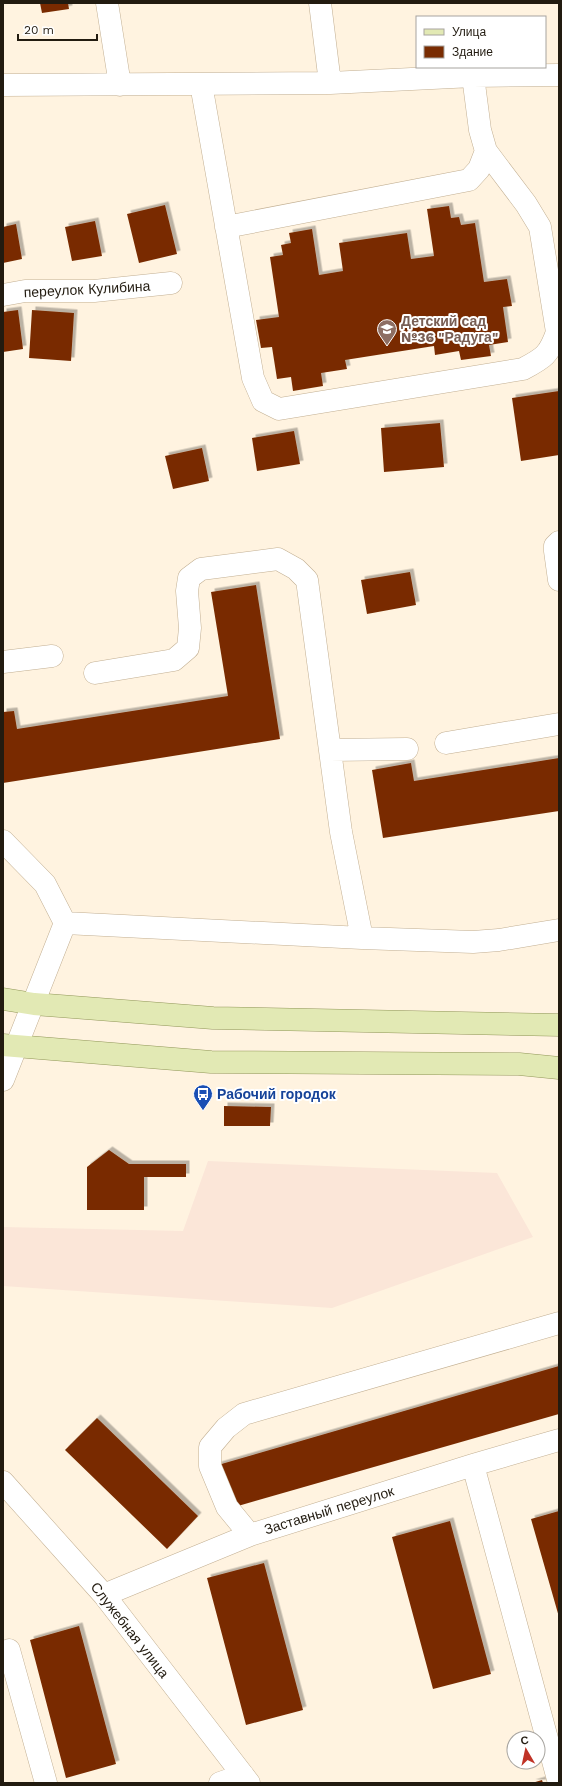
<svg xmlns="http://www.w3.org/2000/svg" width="562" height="1786" font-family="'Work Sans',sans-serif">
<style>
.industrial{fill:#fbe6d8}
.building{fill:#792c02;filter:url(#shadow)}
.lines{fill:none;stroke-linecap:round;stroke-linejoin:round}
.minor-casing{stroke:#c2af92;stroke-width:23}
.major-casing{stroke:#92975a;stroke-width:23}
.minor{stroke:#fff;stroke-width:22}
.major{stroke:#e2e9b4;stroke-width:22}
.labels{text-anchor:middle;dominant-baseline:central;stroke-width:4;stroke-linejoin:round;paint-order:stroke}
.street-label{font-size:14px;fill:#221b10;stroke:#fff}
.education-label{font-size:14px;font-weight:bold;fill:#785e54;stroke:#fff;text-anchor:start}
.transit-label{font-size:14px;font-weight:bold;fill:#164399;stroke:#fff;text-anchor:start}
</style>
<defs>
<filter id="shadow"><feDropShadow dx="3.5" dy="-3.5" stdDeviation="0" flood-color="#0004"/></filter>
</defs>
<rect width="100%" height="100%" fill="#fff3e0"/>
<!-- industrial -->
<path class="industrial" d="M208,1161L497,1173L533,1237L332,1308L3,1286V1227L183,1231Z"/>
<!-- building -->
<path class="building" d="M40,3H68L69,9L42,13Z
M165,205L177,254L139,263L127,214Z
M449,206L451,218L459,217L461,225L475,223L484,282L507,279L512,306L503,307L508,342L489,345L491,356L461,360L459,351L435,355L434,346L345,360L347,369L321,373L323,386L293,391L291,377L277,379L272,347L261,348L256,320L279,317L270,257L283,255L281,245L291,243L289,233L312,229L319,275L343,271L339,243L407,233L411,259L434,256L427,209Z
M95,221L102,256L72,261L65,227Z
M16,224L22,259L3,263V227Z
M18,310L23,349L3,352V312Z
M32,310L74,313L71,361L29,358Z
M559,391V455L521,461L512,398Z
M440,423L444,467L384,472L381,428Z
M294,431L300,464L257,471L252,438Z
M202,448L209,481L173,489L165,456Z
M410,572L416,605L367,614L361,580Z
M256,585L280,739L3,783V712L14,711L17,729L228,696L211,592Z
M559,758V811L383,838L372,770L411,763L414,781Z
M224,1106L271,1107L270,1126H224Z
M109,1150L129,1164H186V1177H144V1210H87V1167Z
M559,1366V1414L231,1508L218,1465Z
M97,1418L198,1516L167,1549L65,1450Z
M559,1511V1617L531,1519Z
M450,1521L491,1674L433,1689L392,1537Z
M264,1563L303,1710L246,1725L207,1578Z
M79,1626L116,1764L66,1778L30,1640Z
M542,1780L543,1783H532Z"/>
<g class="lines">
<!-- minor casing -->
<g class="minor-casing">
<path id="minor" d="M107,3L120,85
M320,3L330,83
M201,84L253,378L263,401L279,409L523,369C544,358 549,355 557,332L540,227L526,204L486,151L480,130L473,76
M3,85L330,83L473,76L559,75
M226,227L469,180L479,169L486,151
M3,295L25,291H94L171,283
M559,542L555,546V551L559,580
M3,662L52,656
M95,673L174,660L188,648L190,628L187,591L189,578L201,569L278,559L296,569L307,580L341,832L362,938
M446,743L559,724
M330,750L407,749
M3,841L45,884L65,923
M65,923L362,938L473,942L499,940L559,930
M3,1080L65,923
M473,1465L559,1783
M3,1482L104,1595L249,1783
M250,1535L227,1507L210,1466V1447L226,1428L244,1414L559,1323
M104,1595L250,1535L473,1465L559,1440
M9,1650L46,1783
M220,1783L243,1775"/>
</g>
<!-- major casing -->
<g class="major-casing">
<path id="major" d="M3,999L34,1004L213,1018L559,1025
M3,1045L211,1062L519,1064L559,1068"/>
</g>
<!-- minor -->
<use href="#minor" class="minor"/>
<!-- major -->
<use href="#major" class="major"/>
</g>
<!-- icons -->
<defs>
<g id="school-pin" transform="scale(1)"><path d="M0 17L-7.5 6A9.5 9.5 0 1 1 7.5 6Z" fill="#8d6e63" stroke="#fff"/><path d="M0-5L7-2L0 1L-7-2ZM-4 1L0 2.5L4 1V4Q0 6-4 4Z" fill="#fff"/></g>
<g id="bus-pin" transform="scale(1)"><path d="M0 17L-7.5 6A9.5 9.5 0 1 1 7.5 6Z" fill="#1a4fb4" stroke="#fff"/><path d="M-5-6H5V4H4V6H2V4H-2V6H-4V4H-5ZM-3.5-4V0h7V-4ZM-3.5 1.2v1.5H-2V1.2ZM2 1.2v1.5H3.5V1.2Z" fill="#fff"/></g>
</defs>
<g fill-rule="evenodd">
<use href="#school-pin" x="387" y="329"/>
<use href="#bus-pin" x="203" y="1094"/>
</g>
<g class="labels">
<!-- street labels -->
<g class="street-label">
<text transform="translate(87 289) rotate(-3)">переулок Кулибина</text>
<text transform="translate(329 1510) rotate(-17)">Заставный переулок</text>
<text transform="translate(130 1630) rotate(52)">Служебная улица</text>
</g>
<!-- education labels -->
<g class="education-label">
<text x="401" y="321">Детский сад<tspan x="401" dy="16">№36 "Радуга"</tspan></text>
</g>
<!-- transit labels -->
<g class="transit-label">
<text x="217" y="1094">Рабочий городок</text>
</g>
</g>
<!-- border -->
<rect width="562" height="1786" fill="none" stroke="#221b10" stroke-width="8"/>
<!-- legend -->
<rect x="416" y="16" width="130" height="52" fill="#ffffff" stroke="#a7a49f"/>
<rect x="424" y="29" width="20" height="6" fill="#e2e9b4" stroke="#a7a49f"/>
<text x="452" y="36" font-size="12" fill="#221b10">Улица</text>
<rect x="424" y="46" width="20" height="12" fill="#792c02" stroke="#a7a49f"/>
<text x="452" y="56" font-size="12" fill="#221b10">Здание</text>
<!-- north arrow -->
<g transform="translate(526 1750) rotate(351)"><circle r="19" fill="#ffffff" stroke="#a7a49f"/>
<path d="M0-3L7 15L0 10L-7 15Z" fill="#c03326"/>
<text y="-6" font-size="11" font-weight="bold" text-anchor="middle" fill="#221b10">С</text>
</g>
<!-- scale -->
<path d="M18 34v6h79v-6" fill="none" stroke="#221b10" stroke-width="2"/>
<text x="24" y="34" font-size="12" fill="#221b10" stroke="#ffffff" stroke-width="3" paint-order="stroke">20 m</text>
</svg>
